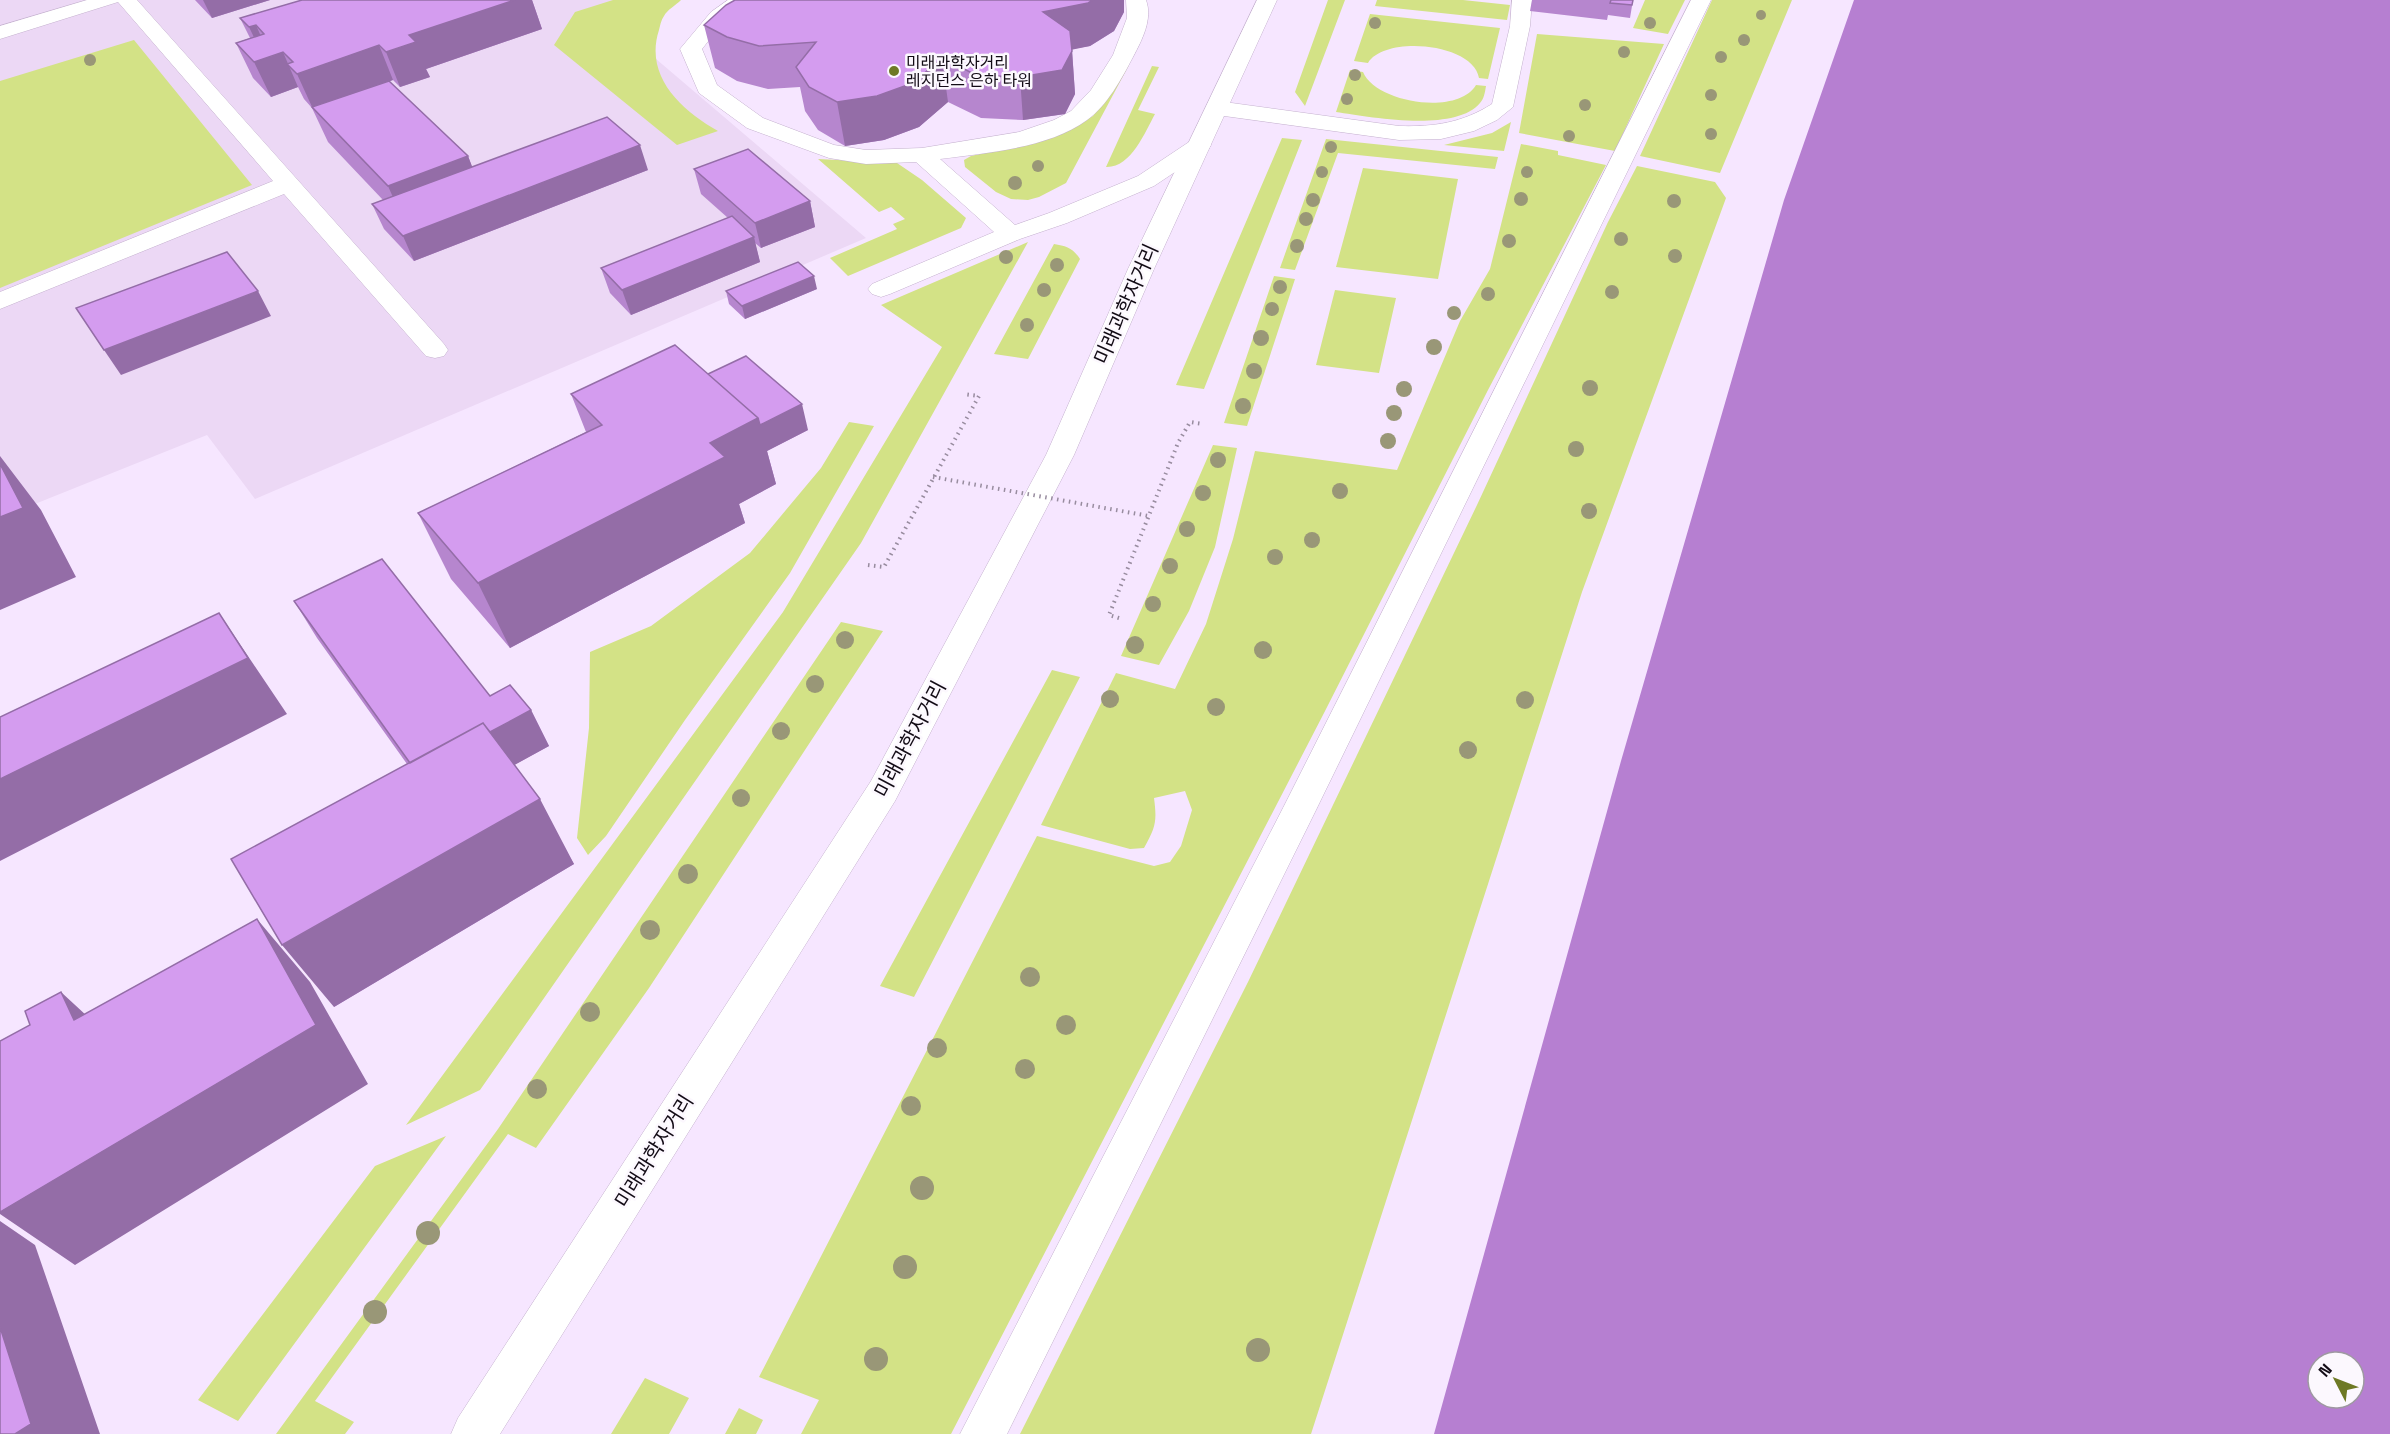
<svg xmlns="http://www.w3.org/2000/svg" width="2390" height="1434" font-family="'Space Grotesk','Noto Sans KR',sans-serif">
<style>
.built{fill:#ecd8f5}
.green{fill:#d3e286}
.water{fill:#b67fd1;fill-rule:evenodd}
.lines{fill:none;stroke-linecap:round;stroke-linejoin:round}
.service-casing{stroke:#c4b1ce;stroke-width:1}
.minor-casing{stroke:#c4b1ce;stroke-width:1}
.primary-casing{stroke:#c4b1ce;stroke-width:1}
.path{stroke:#988c9f;stroke-width:4;stroke-dasharray:1.5 4.5;stroke-linecap:butt}
.service{fill:#fff;fill-rule:evenodd}
.minor{fill:#fff;fill-rule:evenodd}
.primary{fill:#fff;fill-rule:evenodd}
.path-bridge{stroke:#988c9f;stroke-width:4;stroke-dasharray:1.5 4.5;stroke-linecap:butt}
.tree{fill:#999777}
.wall{fill:#b686ce}
.shaded-wall{fill:#946da7}
.building{fill:#d49cef;stroke:#946da7;stroke-width:1.5}
.poi-dot{fill:#6e7925;stroke:#fcf8fe;stroke-width:2}
.labels{text-anchor:middle;dominant-baseline:central;stroke-width:5;stroke-linejoin:round;paint-order:stroke}
.far-poi-label{font-size:16px;fill:#120b15;stroke:#fcf8fe;text-anchor:start}
.street-label{font-size:20px;fill:#120b15;stroke:#fcf8fe}
</style>
<rect width="100%" height="100%" fill="#f6e6ff"/>
<!-- built -->
<path class="built" d="M0,0H665L615,24L866,238L255,499L207,435L0,518Z"/>
<!-- green -->
<path class="green" d="M613,0H681C676,5 667,10 664,16C661,20 660,26 659,30C644,76 681,110 718,131L677,145L554,45L575,12Z
M1328,0H1345L1305,106L1295,92Z
M1377,0H1463L1510,5L1507,20L1375,6Z
M1645,0H1685L1668,34L1633,28Z
M1712,0H1792L1720,173L1640,156Z
M1370,14L1500,28L1488,79L1479,78C1473,43 1385,35 1368,63L1354,61Z
M1537,34L1664,44L1615,151L1519,133Z
M134,40L252,185L0,288V81Z
M1124,64L1129,65L1066,183L1039,197L1028,200L1011,199L996,192L965,167L964,160L971,156L1025,144L1093,116Z
M1152,66L1159,67L1138,110L1155,114C1145,132 1131,168 1106,167Z
M1350,70L1363,72C1376,103 1458,116 1476,85L1486,86C1485,92 1484,99 1480,103C1455,133 1370,117 1336,112Z
M1511,122L1504,151L1444,145L1492,133Z
M1282,138L1302,140L1204,389L1176,385Z
M1326,139L1498,157L1495,169L1338,153L1295,270L1280,268Z
M1521,144L1558,151V155L1606,165L1488,390L1324,713L951,1434H801L819,1400L759,1377L1037,836L1154,866L1170,862L1181,846L1192,810L1185,791L1154,798C1157,821 1156,827 1144,848L1130,849L1041,825L1116,673L1175,689L1206,624L1233,539L1255,451L1397,470L1460,321L1490,269Z
M818,159L897,163L922,180L966,218L961,228L848,276L830,258L897,229L893,224L905,219L891,207L879,212Z
M1637,166L1715,182L1726,198L1582,592L1311,1434H1020L1248,982L1477,505L1608,222Z
M1363,168L1458,179L1438,279L1336,267Z
M1028,242L861,543L480,1090L406,1125L783,612L942,347L881,305Z
M1054,244C1066,246 1073,248 1080,259L1028,359L994,354Z
M1274,276L1295,279L1247,426L1224,423Z
M1335,290L1396,298L1379,373L1316,365Z
M849,422L874,426L790,573L685,720L606,836L588,855L577,838L589,728L590,652L651,626L750,553L821,468Z
M1213,445L1237,448L1215,547L1189,611L1159,665L1121,656Z
M841,622L883,631L649,988L536,1148L508,1134L315,1401L354,1422L345,1434H276L498,1129Z
M1052,670L1080,677L914,997L880,986Z
M446,1136L238,1421L198,1400L375,1166Z
M645,1378L689,1398L669,1434H611Z
M739,1408L763,1420L756,1434H725Z"/>
<!-- water -->
<path class="water" d="M1854,0H2390V1434H1434L1621,761L1784,200ZM2318,1362H2354V1398H2318Z"/>
<g class="lines">
<!-- service casing -->
<g class="service-casing">
<path id="service" d="M87,0H137L444,344L448,350L444,356L435,358L426,356L284,194L0,309V292L273,181L118,2L0,39V26Z
M1691,0H1711L1316,810L1007,1434H960L1283,808Z"/>
</g>
<!-- minor casing -->
<g class="minor-casing">
<path id="minor" d="M728,0H752L725,20L702,49L717,85L763,118L834,145L866,150L922,148L1019,132L1054,120L1071,111L1091,90L1113,55L1127,18L1126,0H1146C1153,19 1142,40 1133,57C1122,78 1107,106 1087,120C1049,148 986,153 940,159L1015,225L1049,213L1138,176L1192,140L1200,138L1208,140L1211,145L1208,150L1154,186L1067,223L1020,239L890,294L881,297L872,294L868,289L872,284L994,232L916,162L866,164L829,158L747,128L699,93L680,49L711,12Z
M1512,0H1532L1530,26L1513,107L1497,120L1474,131L1441,139L1399,140L1217,115L1209,113L1206,108L1209,103L1217,101L1399,126C1434,127 1462,123 1492,104L1510,26Z"/>
</g>
<!-- primary casing -->
<g class="primary-casing">
<path id="primary" d="M1257,0H1277L1154,269L1074,455L895,801L500,1434H451L458,1418L871,781L1046,455L1128,269Z"/>
</g>
<!-- path -->
<path class="path" d="M868,565L884,567L979,396L964,394
M1119,618L1109,615L1178,443L1190,422L1203,424"/>
<!-- service -->
<use href="#service" class="service"/>
<!-- minor -->
<use href="#minor" class="minor"/>
<!-- primary -->
<use href="#primary" class="primary"/>
<!-- path-bridge -->
<path class="path-bridge" d="M933,477L1149,516"/>
</g>
<!-- trees -->
<g class="tree">
<circle cx="1761" cy="15" r="5"/>
<circle cx="1375" cy="23" r="6"/>
<circle cx="1650" cy="23" r="6"/>
<circle cx="1744" cy="40" r="6"/>
<circle cx="1624" cy="52" r="6"/>
<circle cx="1721" cy="57" r="6"/>
<circle cx="90" cy="60" r="6"/>
<circle cx="1355" cy="75" r="6"/>
<circle cx="1711" cy="95" r="6"/>
<circle cx="1347" cy="99" r="6"/>
<circle cx="1585" cy="105" r="6"/>
<circle cx="1711" cy="134" r="6"/>
<circle cx="1569" cy="136" r="6"/>
<circle cx="1331" cy="147" r="6"/>
<circle cx="1038" cy="166" r="6"/>
<circle cx="1322" cy="172" r="6"/>
<circle cx="1527" cy="172" r="6"/>
<circle cx="1015" cy="183" r="7"/>
<circle cx="1521" cy="199" r="7"/>
<circle cx="1313" cy="200" r="7"/>
<circle cx="1674" cy="201" r="7"/>
<circle cx="1306" cy="219" r="7"/>
<circle cx="1621" cy="239" r="7"/>
<circle cx="1509" cy="241" r="7"/>
<circle cx="1297" cy="246" r="7"/>
<circle cx="1675" cy="256" r="7"/>
<circle cx="1006" cy="257" r="7"/>
<circle cx="1057" cy="265" r="7"/>
<circle cx="1280" cy="287" r="7"/>
<circle cx="1044" cy="290" r="7"/>
<circle cx="1612" cy="292" r="7"/>
<circle cx="1488" cy="294" r="7"/>
<circle cx="1272" cy="309" r="7"/>
<circle cx="1454" cy="313" r="7"/>
<circle cx="1027" cy="325" r="7"/>
<circle cx="1261" cy="338" r="8"/>
<circle cx="1434" cy="347" r="8"/>
<circle cx="1254" cy="371" r="8"/>
<circle cx="1590" cy="388" r="8"/>
<circle cx="1404" cy="389" r="8"/>
<circle cx="1243" cy="406" r="8"/>
<circle cx="1394" cy="413" r="8"/>
<circle cx="1388" cy="441" r="8"/>
<circle cx="1576" cy="449" r="8"/>
<circle cx="1218" cy="460" r="8"/>
<circle cx="1340" cy="491" r="8"/>
<circle cx="1203" cy="493" r="8"/>
<circle cx="1589" cy="511" r="8"/>
<circle cx="1187" cy="529" r="8"/>
<circle cx="1312" cy="540" r="8"/>
<circle cx="1275" cy="557" r="8"/>
<circle cx="1170" cy="566" r="8"/>
<circle cx="1153" cy="604" r="8"/>
<circle cx="845" cy="640" r="9"/>
<circle cx="1135" cy="645" r="9"/>
<circle cx="1263" cy="650" r="9"/>
<circle cx="815" cy="684" r="9"/>
<circle cx="1110" cy="699" r="9"/>
<circle cx="1525" cy="700" r="9"/>
<circle cx="1216" cy="707" r="9"/>
<circle cx="781" cy="731" r="9"/>
<circle cx="1468" cy="750" r="9"/>
<circle cx="741" cy="798" r="9"/>
<circle cx="688" cy="874" r="10"/>
<circle cx="650" cy="930" r="10"/>
<circle cx="1030" cy="977" r="10"/>
<circle cx="590" cy="1012" r="10"/>
<circle cx="1066" cy="1025" r="10"/>
<circle cx="937" cy="1048" r="10"/>
<circle cx="1025" cy="1069" r="10"/>
<circle cx="537" cy="1089" r="10"/>
<circle cx="911" cy="1106" r="10"/>
<circle cx="922" cy="1188" r="12"/>
<circle cx="428" cy="1233" r="12"/>
<circle cx="905" cy="1267" r="12"/>
<circle cx="375" cy="1312" r="12"/>
<circle cx="1258" cy="1350" r="12"/>
<circle cx="876" cy="1359" r="12"/>
</g>
<!-- wall -->
<path class="wall" d="M195,0H270L212,18Z
M302,0H532L542,29L426,69L430,77L400,87L393,80L389,81L468,156L472,167L648,170L414,261L384,229L372,204L383,200L328,142L312,108L304,99L298,87L271,97L253,78L236,43L250,38L240,18Z
M1532,0H1633L1630,18L1608,15L1607,20L1530,11Z
M1124,12L1114,31L1090,46L1072,49L1075,94L1065,114L1023,120L981,118L948,102L919,127L884,140L845,146L818,130L805,111L800,87L768,89L737,81L715,68L704,25Z
M694,169L810,201L815,227L761,248L755,243L760,262L631,315L610,293L601,268L728,218L701,194Z
M817,289L745,319L729,304L726,291Z
M708,374L808,430L767,451L776,484L739,504L745,523L510,648L451,579L418,513L586,432L571,394Z
M294,601L490,696L531,710L549,746L514,765L574,864L334,1007L407,764L317,638Z"/>
<!-- shaded-wall -->
<path class="shaded-wall" d="M203,0H270L212,18Z
M515,0H532L542,29L426,69L430,77L400,87L386,52L409,35Z
M1093,0H1124V12L1114,31L1090,46L1046,55L1043,12Z
M256,25L270,57L283,52L298,87L271,97L254,62L264,58L249,27Z
M379,45L393,80L313,109L297,74Z
M1072,51L1075,94L1065,114L1023,120L1020,77Z
M942,58L948,102L919,127L884,140L845,146L837,102Z
M640,145L648,170L414,261L403,236Z
M468,156L482,192L404,222L388,186Z
M810,201L815,227L761,248L755,223Z
M754,237L760,262L631,315L622,290Z
M814,276L817,289L745,319L742,306Z
M258,291L271,316L121,375L104,350Z
M802,404L808,430L767,451L776,484L739,504L745,523L510,648L478,583L710,443L758,418Z
M0,456L41,510L76,577L0,610Z
M219,613L287,714L0,861V779Z
M531,710L549,746L438,807L416,772Z
M540,799L574,864L334,1007L282,945Z
M257,919L310,982L368,1084L75,1265L0,1214V1212Z
M61,992L127,1053L74,1020Z
M0,1221L35,1245L100,1434H15L0,1327Z"/>
<!-- building -->
<path class="building" d="M302,0H515L409,35L416,42L386,52L379,45L297,74L287,64L293,62L283,52L254,62L236,43L264,34L256,25L249,27L240,18Z
M735,0H1093L1088,3L1043,12L1070,31L1072,51L1062,70L1020,77L976,75L942,58L913,83L877,96L837,102L809,87L796,67L816,42L759,46L727,37L704,25L726,5Z
M1611,0H1633L1632,5L1610,3Z
M389,81L468,156L388,186L312,107Z
M607,117L640,145L403,236L372,204Z
M748,149L810,201L755,223L694,169Z
M732,216L754,237L622,290L601,268Z
M227,252L258,291L104,350L76,308Z
M798,262L814,276L742,306L726,291Z
M675,345L758,418L710,443L725,457L478,583L418,513L602,425L571,394Z
M746,356L802,404L760,425L758,418L708,374Z
M0,464L23,508L0,517Z
M382,559L490,696L510,685L531,710L490,732L483,723L410,763L294,601Z
M219,613L248,658L0,779V717Z
M483,723L540,799L282,945L231,859Z
M257,919L316,1025L0,1212V1041L30,1025L25,1011L61,992L74,1020Z
M0,1327L31,1424L15,1434H0Z"/>
<!-- markers -->
<circle class="poi-dot" cx="894" cy="71" r="6"/>
<g class="labels">
<!-- far-poi labels -->
<g class="far-poi-label">
<text x="906" y="62">미래과학자거리<tspan x="906" dy="18">레지던스 은하 타워</tspan></text>
</g>
<!-- street labels -->
<g class="street-label">
<text transform="translate(1126 304) rotate(-66)">미래과학자거리</text>
<text transform="translate(910 739) rotate(-62)">미래과학자거리</text>
<text transform="translate(654 1151) rotate(-58)">미래과학자거리</text>
</g>
</g>
<!-- north arrow -->
<g transform="translate(2336 1380) rotate(312)"><circle r="28" fill="#fcf8fe" stroke="#9e99a1" stroke-width="1.5"/>
<path d="M0-4.5L10 22L0 15L-10 22Z" fill="#6e7925"/>
<text y="-9" font-size="16" font-weight="bold" text-anchor="middle" fill="#120b15">N</text>
</g>
</svg>
